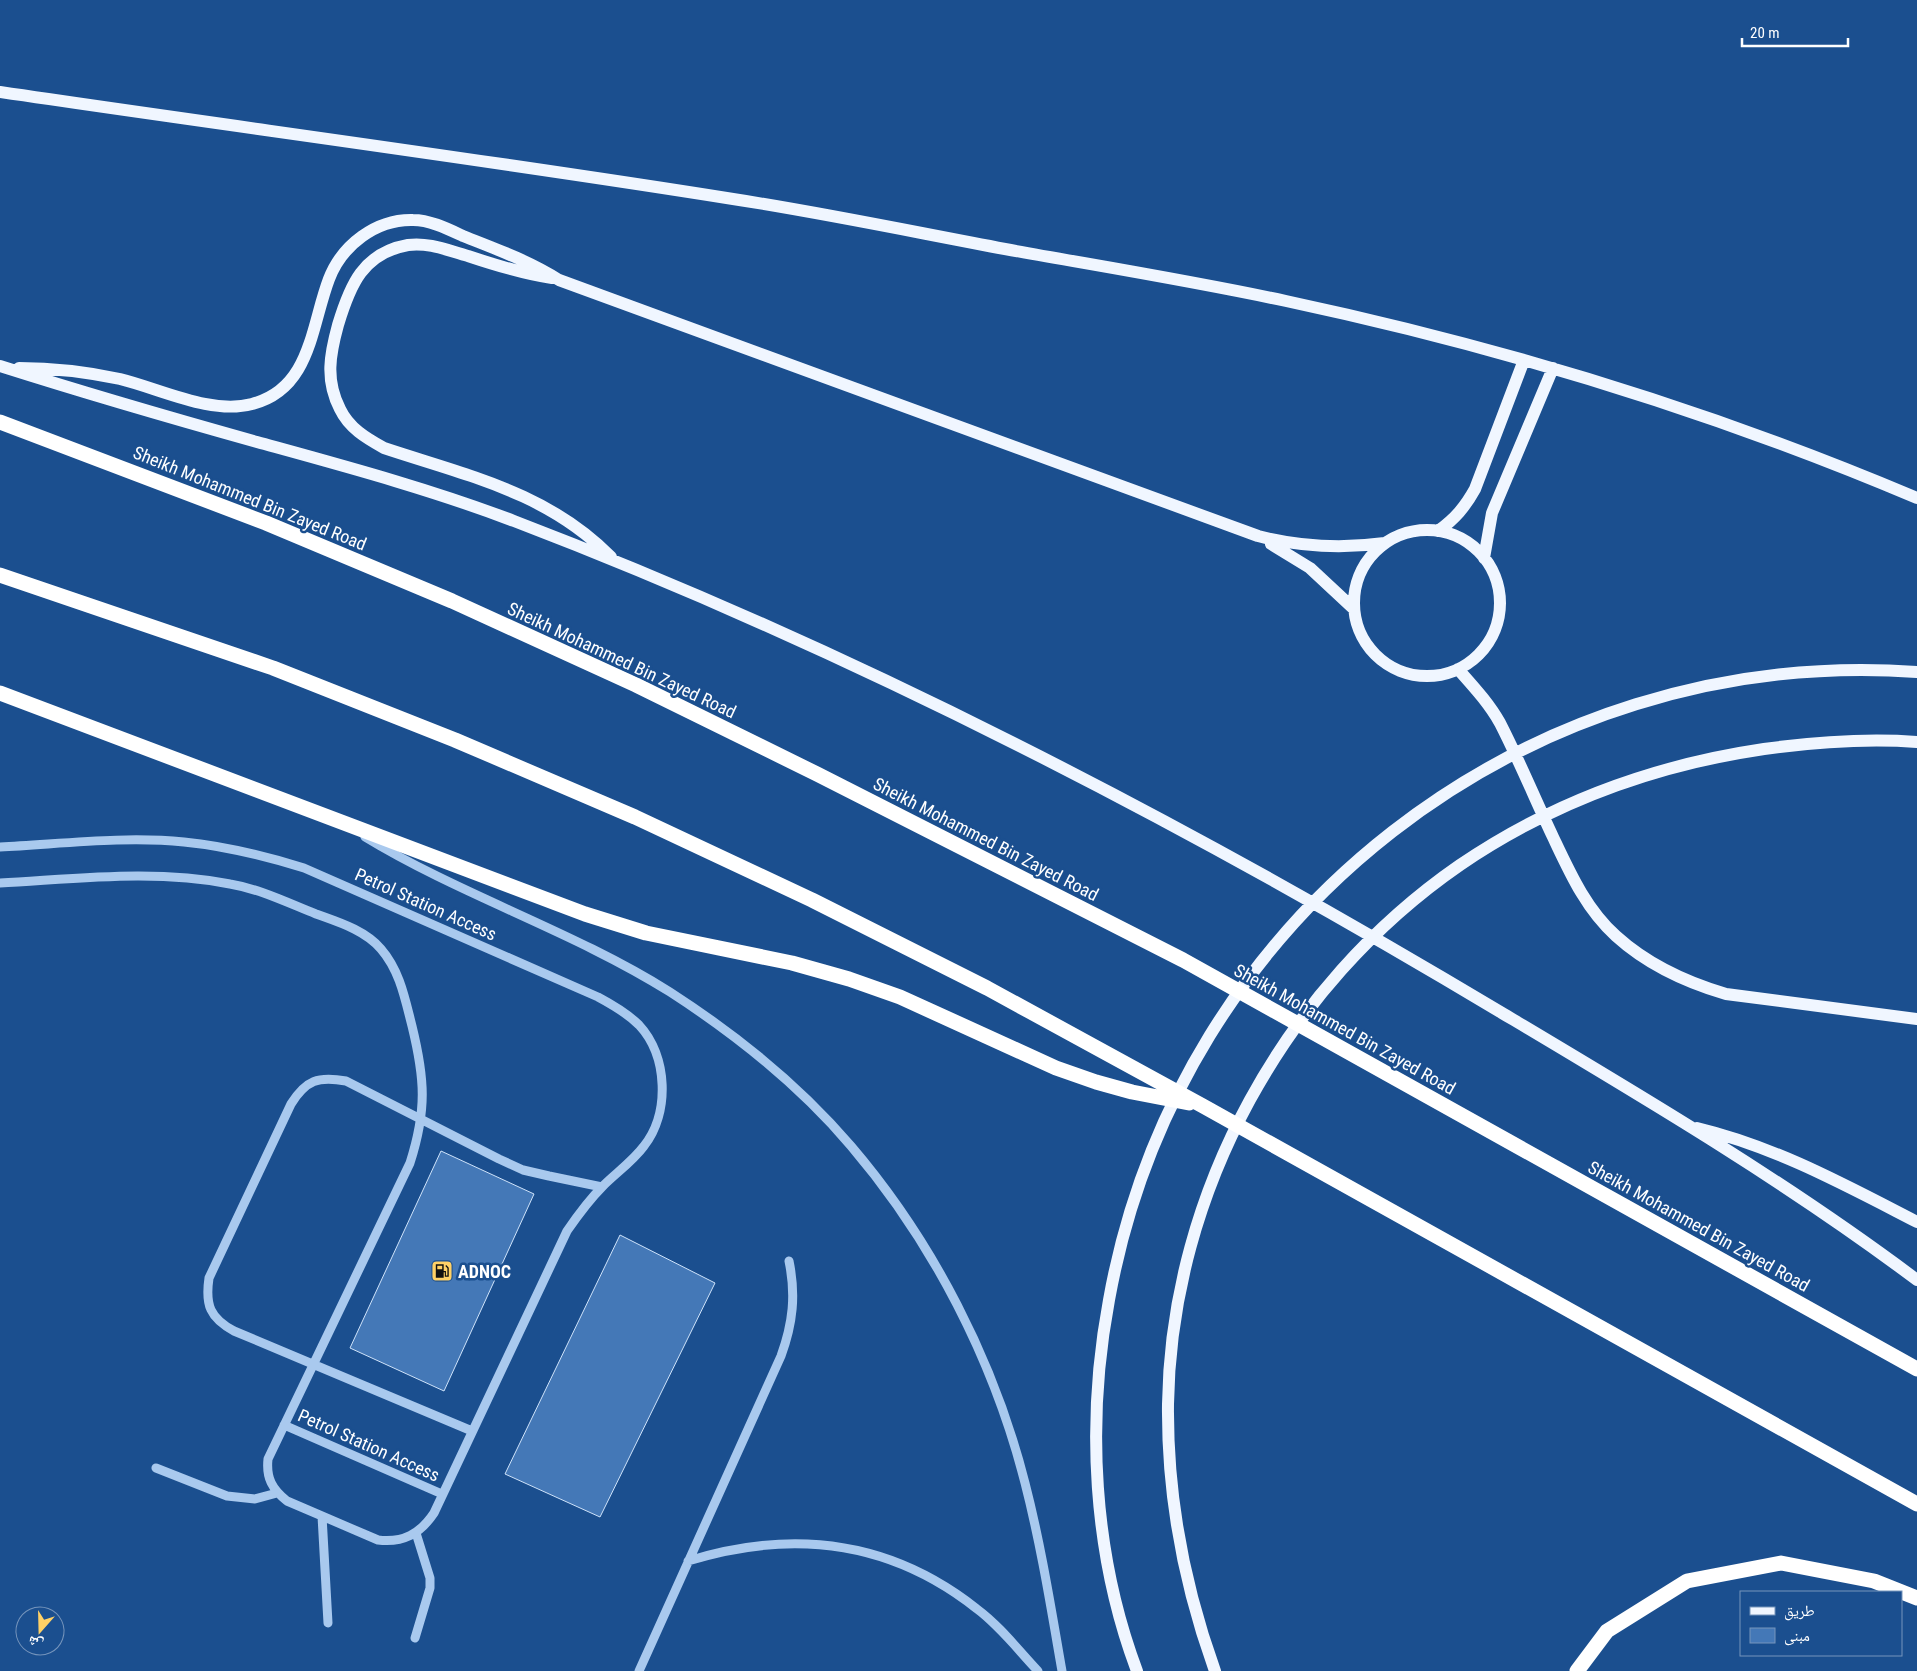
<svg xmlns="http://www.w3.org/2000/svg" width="1917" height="1671" font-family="'Roboto Condensed','Noto Naskh Arabic',sans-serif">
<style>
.building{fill:#4478b7;stroke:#cfe3fa}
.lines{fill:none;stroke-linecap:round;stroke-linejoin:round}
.minor{stroke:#a9c9ee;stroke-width:9}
.major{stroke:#f0f6ff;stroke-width:12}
.highway{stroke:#fff;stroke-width:15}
.labels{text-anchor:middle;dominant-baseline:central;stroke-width:5;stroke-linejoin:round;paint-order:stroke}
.street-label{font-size:18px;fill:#fff;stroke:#1b4f8f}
.poi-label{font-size:18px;font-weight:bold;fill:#fff;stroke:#1b4f8f;text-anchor:start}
</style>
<rect width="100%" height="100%" fill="#1b4f8f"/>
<!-- building -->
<path class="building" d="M441,1151L534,1194L444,1391L350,1348Z
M620,1235L715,1283L600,1517L505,1474Z"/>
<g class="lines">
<!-- minor -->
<path class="minor" d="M365,837C462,896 573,931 670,992C735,1034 800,1086 851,1146C933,1242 994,1361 1025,1483C1041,1545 1051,1608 1062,1671
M0,847C61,844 124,836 184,842C225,846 265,856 304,868L598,997C613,1005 627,1013 639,1025C668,1056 670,1113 644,1146C633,1161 616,1173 603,1186C589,1200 578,1215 567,1231L434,1513C420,1534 403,1543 378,1540L287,1501C272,1489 266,1478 268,1459L410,1163C427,1110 425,1079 412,1026C405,999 400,971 381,949C365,930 338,922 316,914C288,903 260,889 230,884C155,869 76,879 0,883
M284,1425L442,1494
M472,1431L234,1331C210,1318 205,1305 209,1278L291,1104C306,1080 318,1076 346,1081L499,1159L523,1170L549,1176L602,1187
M156,1468L227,1496L255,1499L277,1493
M322,1516L328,1623
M688,1561C792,1529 890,1540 977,1609C1000,1626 1019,1651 1038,1671
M415,1638L430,1588V1578L416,1533
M639,1671L781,1356C793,1323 796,1295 789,1261"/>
<!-- major -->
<path class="major" d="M0,92C244,128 489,160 733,199C824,213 914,232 1005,249C1099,266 1193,281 1286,301C1502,347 1714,412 1917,498
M552,278C523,274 495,265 468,256C449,251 429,242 408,245C363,253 350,285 338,325C330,354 325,380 340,409C349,428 366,438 384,448C468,476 547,492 611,557
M0,366C85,393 171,418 257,442C344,466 430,489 514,521C857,652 1187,824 1502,1013C1643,1097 1785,1181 1917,1280
M19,368C53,368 87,372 120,379C161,389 211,415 252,404C311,389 311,326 329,279C342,245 376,219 413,220C430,220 448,229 463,236C496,249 529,261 559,280L1258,536C1301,547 1341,549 1385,543
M1354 603a73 73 0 1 1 146 0a73 73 0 1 1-146 0Z
M1438,531C1455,519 1465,507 1475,489L1524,360
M1271,544L1310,568L1354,609
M1484,558L1492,513L1553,368
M1458,669C1473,686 1489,703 1500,723C1519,760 1535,799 1553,837C1570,873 1586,909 1616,936C1648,965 1685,982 1726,994L1917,1019
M1697,1128C1776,1147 1845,1185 1917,1222
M1137,1671C1093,1554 1086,1422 1109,1300C1178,916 1527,644 1917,672
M1215,1671C1184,1585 1167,1496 1168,1404C1171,1192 1286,985 1460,865C1551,803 1655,765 1764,749C1815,742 1865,738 1917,742"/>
<!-- highway -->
<path class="highway" d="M0,422L266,523L452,601L636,685L817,774L1183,960L1917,1369
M0,575L273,668L455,740L635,817L812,900L987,988L1203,1106L1917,1504
M0,693L585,914L646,933L792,963L849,979L900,997L1056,1068L1096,1082L1132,1092L1189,1103
M1577,1671L1607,1631L1687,1581L1781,1563L1874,1581L1917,1598"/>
</g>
<!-- icons -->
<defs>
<g id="fuel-square" transform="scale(1.125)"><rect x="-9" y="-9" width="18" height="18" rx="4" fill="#ffd166" stroke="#1b4f8f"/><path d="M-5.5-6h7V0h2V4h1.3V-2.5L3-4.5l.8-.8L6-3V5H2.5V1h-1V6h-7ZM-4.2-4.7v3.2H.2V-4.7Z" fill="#111"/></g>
</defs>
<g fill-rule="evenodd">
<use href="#fuel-square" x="442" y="1271"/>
</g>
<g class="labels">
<!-- street labels -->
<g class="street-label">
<text transform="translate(250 498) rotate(22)">Sheikh Mohammed Bin Zayed Road</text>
<text transform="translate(622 660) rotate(25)">Sheikh Mohammed Bin Zayed Road</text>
<text transform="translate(986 839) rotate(27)">Sheikh Mohammed Bin Zayed Road</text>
<text transform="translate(426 904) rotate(24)">Petrol Station Access</text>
<text transform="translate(1345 1029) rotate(29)">Sheikh Mohammed Bin Zayed Road</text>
<text transform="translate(1699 1226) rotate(29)">Sheikh Mohammed Bin Zayed Road</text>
<text transform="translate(369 1445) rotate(24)">Petrol Station Access</text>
</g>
<!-- poi labels -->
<g class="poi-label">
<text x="458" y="1271">ADNOC</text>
</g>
</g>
<!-- legend -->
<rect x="1740" y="1591" width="162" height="65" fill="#1b4f8f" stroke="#7695bc"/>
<rect x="1750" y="1607" width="25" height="8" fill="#f0f6ff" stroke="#7695bc"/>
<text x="1784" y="1616" font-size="15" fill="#ffffff">طريق</text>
<rect x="1750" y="1628" width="25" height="15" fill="#4478b7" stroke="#7695bc"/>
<text x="1784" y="1641" font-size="15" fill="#ffffff">مبنى</text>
<!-- north arrow -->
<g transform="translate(40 1631) rotate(200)"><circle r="24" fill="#1b4f8f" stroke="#7695bc"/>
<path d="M0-4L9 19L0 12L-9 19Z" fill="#ffd166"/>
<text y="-8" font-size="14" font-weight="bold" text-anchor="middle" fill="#ffffff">ش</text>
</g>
<!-- scale -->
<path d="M1742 38v8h106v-8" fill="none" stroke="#ffffff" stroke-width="2.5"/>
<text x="1750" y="38" font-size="15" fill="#ffffff" stroke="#1b4f8f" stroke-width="4" paint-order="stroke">20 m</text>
</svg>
